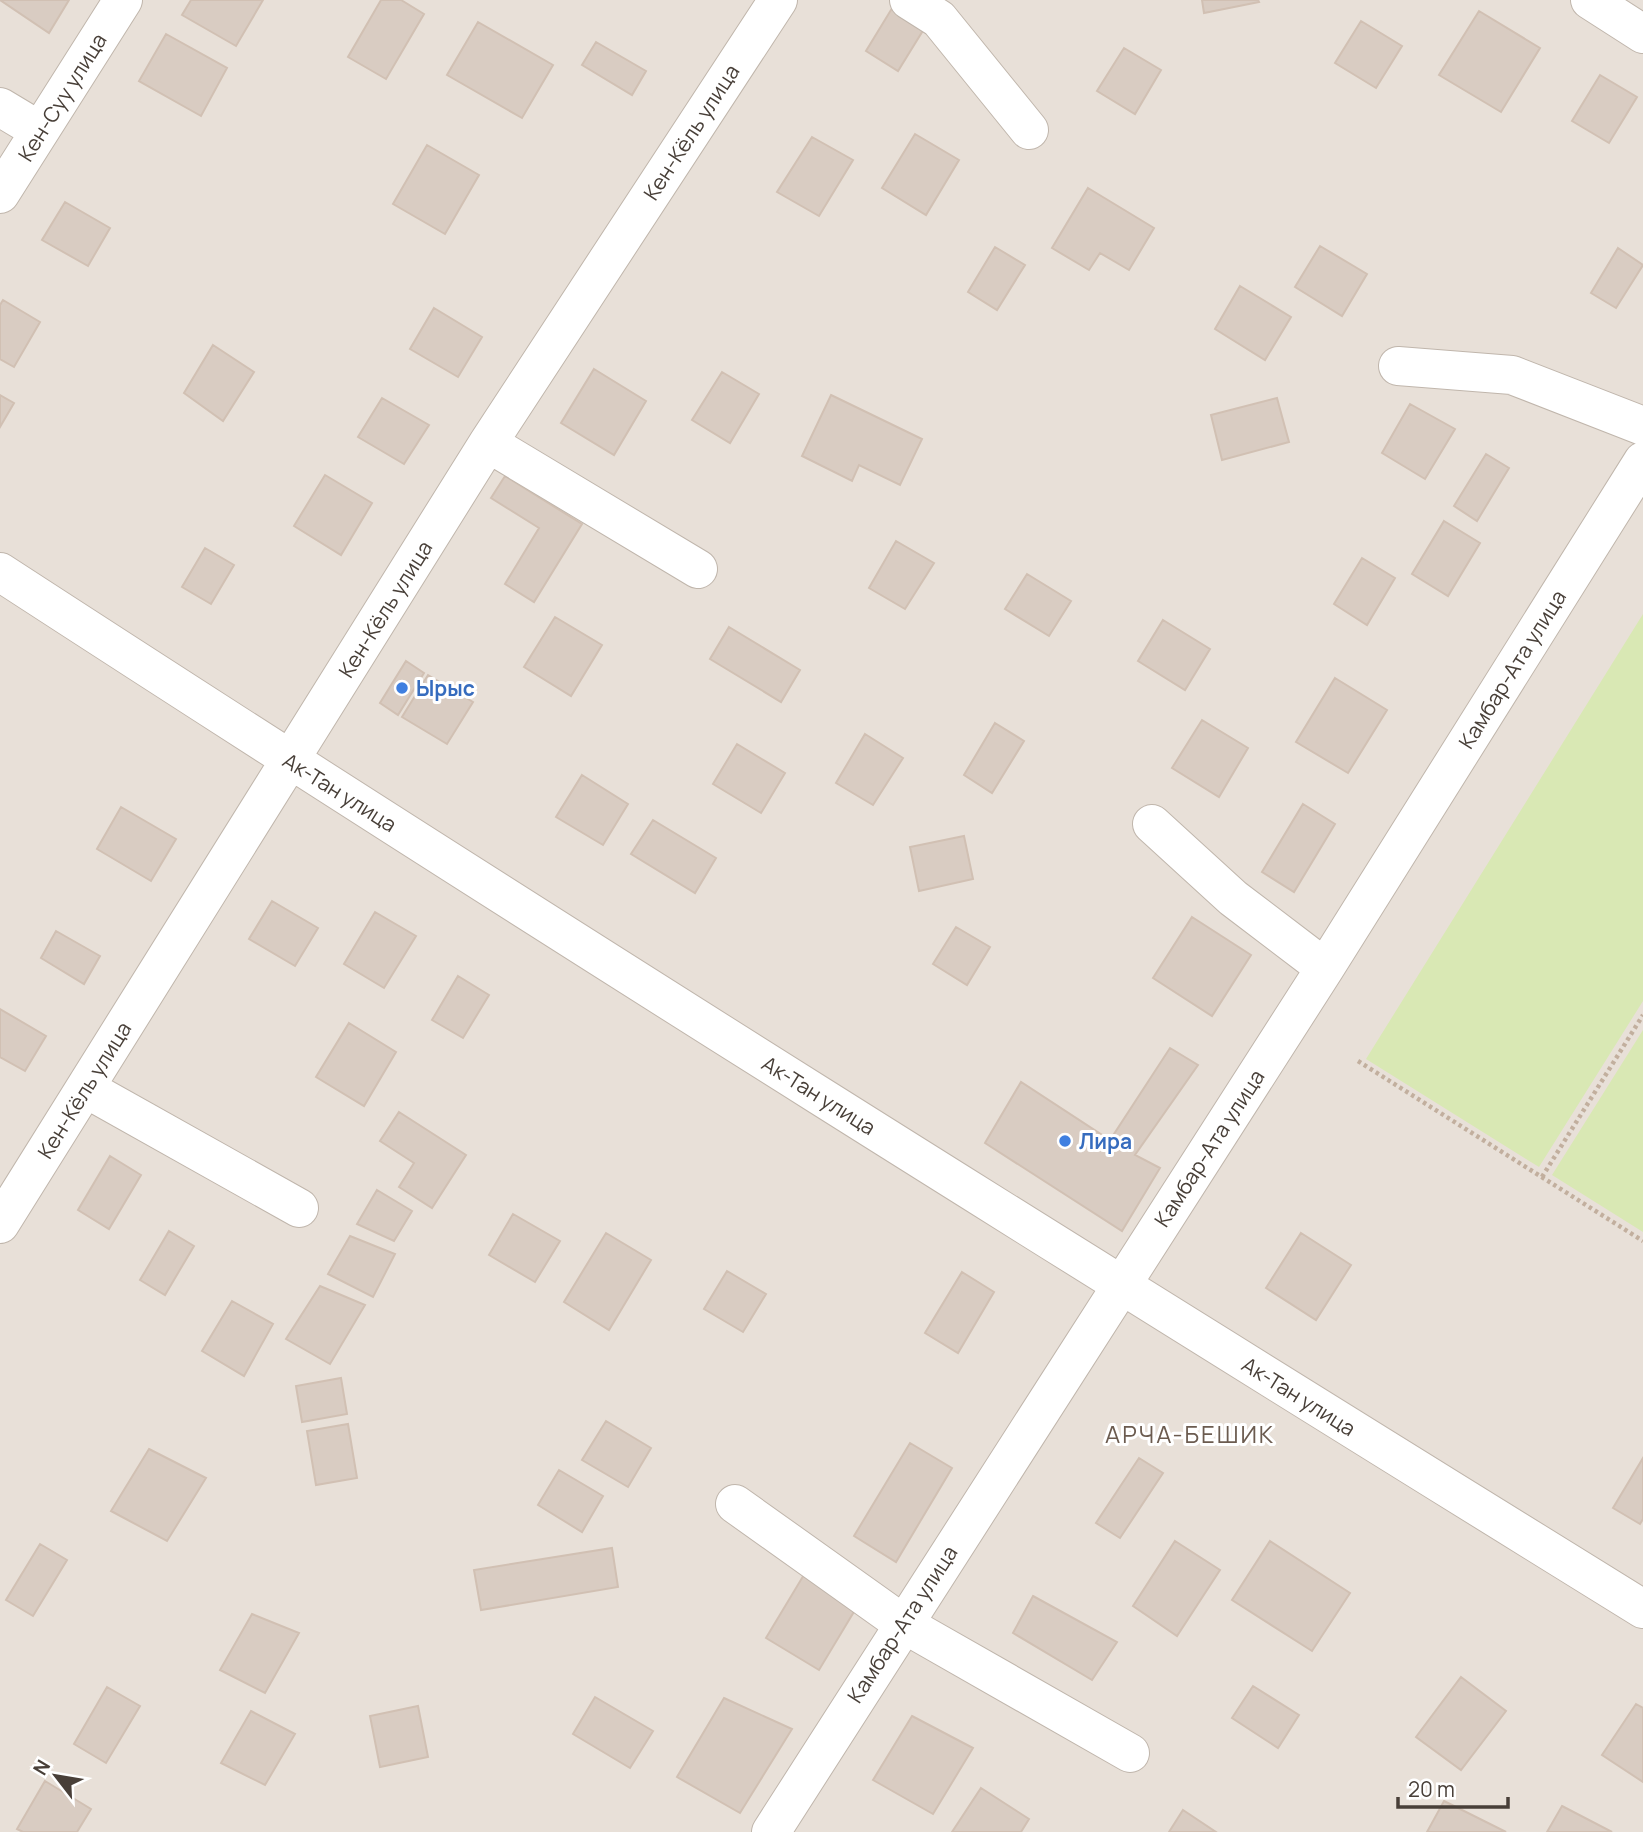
<svg xmlns="http://www.w3.org/2000/svg" width="1643" height="1832" font-family="Manrope,sans-serif">
<style>
.residential{fill:#e8e0d8}
.green{fill:#d9e8b4}
.building{fill:#d9ccc2;stroke:#d1c0b3;stroke-width:2}
.lines{fill:none;stroke-linecap:round;stroke-linejoin:round}
.street-casing{stroke:#c0b6ac;stroke-width:40}
.path{stroke:#c2af9e;stroke-width:4.5;stroke-dasharray:3.5 3.5;stroke-linecap:butt}
.street{stroke:#fff;stroke-width:38}
.shop-dot{fill:#3f7fe0;stroke:#fff;stroke-width:2.5}
.labels{text-anchor:middle;dominant-baseline:central;stroke-width:6;stroke-linejoin:round;paint-order:stroke}
.street-label{font-size:21px;fill:#483f38;stroke:#fff}
.shop-label{font-size:21px;font-weight:bold;fill:#366cbe;stroke:#fff;text-anchor:start}
.quarter-label{font-size:24px;letter-spacing:2px;fill:#6b5b4f;stroke:#fff}
</style>
<rect width="100%" height="100%" fill="#f5f0ea"/>
<!-- residential -->
<path class="residential" d="M0,0H1643V1832H0Z"/>
<!-- green -->
<path class="green" d="M1643,614V1001L1539,1167L1366,1059Z
M1643,1030V1232L1552,1175Z"/>
<!-- building -->
<path class="building" d="M0,0H69L49,33Z
M191,0H263L236,46L182,15Z
M381,0H401L424,14L386,79L348,57Z
M1202,0H1258L1259,2L1204,13Z
M894,5L927,24L898,71L866,51Z
M1479,11L1540,48L1501,112L1439,75Z
M1361,21L1402,46L1376,88L1335,63Z
M478,22L553,65L522,118L447,75Z
M166,34L227,68L201,116L139,81Z
M596,42L646,71L632,95L582,65Z
M1124,48L1161,70L1135,114L1097,91Z
M1600,75L1637,97L1609,143L1572,121Z
M915,134L959,160L926,215L882,188Z
M812,137L853,160L819,216L777,192Z
M427,145L479,175L445,234L393,204Z
M1088,188L1154,228L1129,270L1100,253L1089,270L1052,248Z
M65,202L110,228L88,266L42,240Z
M1320,246L1367,274L1342,316L1295,287Z
M995,247L1025,265L997,310L968,292Z
M1618,248L1643,265L1616,308L1591,293Z
M1240,286L1291,317L1265,360L1215,329Z
M3,300L40,322L14,367L0,359V305Z
M434,308L482,337L458,377L410,349Z
M213,345L254,372L223,421L184,393Z
M594,369L646,401L614,455L561,423Z
M722,372L759,394L730,443L692,420Z
M0,395L14,403L0,427Z
M831,395L922,439L900,485L859,465L852,481L802,456Z
M382,398L429,425L404,464L358,437Z
M1277,398L1289,442L1222,460L1211,415Z
M1410,404L1455,429L1425,479L1382,453Z
M1486,454L1509,468L1477,521L1454,506Z
M325,475L372,503L341,555L294,526Z
M505,476L582,524L534,602L505,584L539,528L491,498Z
M1444,521L1480,543L1448,596L1412,574Z
M896,541L934,563L905,609L869,588Z
M205,548L234,565L211,604L182,587Z
M1362,558L1395,578L1367,625L1334,604Z
M1027,574L1071,601L1049,636L1005,609Z
M555,617L602,645L571,696L524,667Z
M1163,620L1210,649L1185,690L1138,661Z
M729,627L800,670L781,702L710,659Z
M406,661L424,673L398,715L380,703Z
M428,675L473,702L447,744L402,717Z
M1335,678L1387,710L1348,773L1296,742Z
M1202,720L1248,748L1219,797L1172,768Z
M995,723L1024,741L992,793L964,775Z
M865,734L903,758L873,805L836,783Z
M737,744L785,773L761,813L713,784Z
M582,775L628,804L603,845L556,817Z
M1303,804L1335,824L1294,892L1262,872Z
M121,807L176,839L151,881L97,849Z
M653,820L716,858L695,893L631,854Z
M964,836L973,879L919,891L910,847Z
M272,901L318,928L295,966L249,939Z
M375,912L416,936L384,988L344,964Z
M1192,917L1251,955L1212,1016L1153,978Z
M956,927L990,947L967,985L933,964Z
M56,931L100,956L84,984L41,958Z
M458,976L489,995L463,1038L432,1020Z
M0,1009L46,1036L25,1071L0,1057Z
M349,1023L396,1052L364,1106L316,1077Z
M1170,1048L1198,1065L1135,1155L1160,1168L1122,1231L985,1143L1021,1082L1110,1140Z
M399,1112L466,1155L432,1208L399,1187L414,1163L380,1141Z
M110,1156L141,1175L109,1229L78,1210Z
M377,1190L412,1211L394,1241L357,1224Z
M513,1214L560,1241L535,1282L489,1255Z
M169,1231L194,1246L165,1295L140,1280Z
M606,1233L651,1260L609,1330L564,1302Z
M1301,1233L1351,1265L1316,1320L1266,1288Z
M350,1236L395,1254L373,1297L328,1274Z
M727,1271L766,1294L743,1332L704,1309Z
M962,1272L994,1292L958,1353L925,1333Z
M320,1286L365,1305L330,1364L286,1339Z
M232,1301L273,1324L244,1376L202,1351Z
M341,1378L347,1414L302,1422L296,1386Z
M606,1421L651,1448L628,1487L582,1460Z
M348,1424L357,1478L316,1485L307,1431Z
M910,1443L952,1468L896,1562L854,1536Z
M149,1449L206,1478L167,1541L111,1511Z
M1139,1458L1163,1473L1120,1538L1096,1523Z
M1643,1458V1519L1640,1524L1613,1508Z
M559,1470L603,1496L582,1532L538,1505Z
M1175,1541L1220,1570L1177,1636L1133,1606Z
M1270,1541L1350,1593L1312,1651L1232,1600Z
M40,1544L67,1560L33,1616L6,1600Z
M612,1548L618,1587L481,1610L474,1570Z
M805,1573L858,1605L819,1670L766,1638Z
M1033,1596L1117,1642L1092,1680L1013,1633Z
M252,1614L299,1633L265,1693L220,1670Z
M1461,1677L1506,1711L1461,1770L1416,1737Z
M1253,1686L1299,1715L1278,1748L1232,1718Z
M107,1687L140,1706L106,1763L74,1744Z
M595,1697L653,1731L630,1768L573,1734Z
M724,1698L792,1729L740,1813L677,1777Z
M1636,1704L1643,1708V1782L1602,1755Z
M418,1706L428,1757L380,1767L370,1716Z
M251,1711L295,1734L265,1785L221,1763Z
M912,1716L973,1748L933,1814L873,1780Z
M45,1781L91,1809L77,1832H23L17,1829Z
M981,1788L1029,1819L1021,1832H952Z
M1444,1801L1506,1832H1427Z
M1562,1806L1612,1832H1547Z
M1183,1810L1216,1832H1169Z"/>
<g class="lines">
<!-- street casing -->
<g class="street-casing">
<path id="street" d="M909,0L939,19L1029,130
M1590,0L1643,34
M0,107L40,131
M0,194L123,0
M1398,366L1512,375L1643,426
M488,443L698,569
M0,572C543,925 1092,1268 1643,1609
M1152,824L1233,898L1325,968
M85,1088L299,1208
M0,1224L488,443L778,0
M735,1504L902,1623L1130,1753
M771,1832L1325,968L1643,461"/>
</g>
<!-- path -->
<path class="path" d="M1358,1061L1643,1241
M1542,1177L1643,1015"/>
<!-- street -->
<use href="#street" class="street"/>
</g>
<!-- markers -->
<g class="shop-dot">
<circle cx="402" cy="688" r="7"/>
<circle cx="1065" cy="1141" r="7"/>
</g>
<g class="labels">
<!-- street labels -->
<g class="street-label">
<text transform="translate(62 97) rotate(-58)">Кен-Суу улица</text>
<text transform="translate(691 132) rotate(-57)">Кен-Кёль улица</text>
<text transform="translate(385 609) rotate(-58)">Кен-Кёль улица</text>
<text transform="translate(1512 669) rotate(-58)">Камбар-Ата улица</text>
<text transform="translate(340 792) rotate(32)">Ак-Тан улица</text>
<text transform="translate(84 1090) rotate(-58)">Кен-Кёль улица</text>
<text transform="translate(819 1095) rotate(32)">Ак-Тан улица</text>
<text transform="translate(1209 1148) rotate(-57)">Камбар-Ата улица</text>
<text transform="translate(1299 1396) rotate(32)">Ак-Тан улица</text>
<text transform="translate(902 1624) rotate(-57)">Камбар-Ата улица</text>
</g>
<!-- shop labels -->
<g class="shop-label">
<text x="416" y="688">Ырыс</text>
<text x="1079" y="1141">Лира</text>
</g>
<!-- quarter labels -->
<g class="quarter-label">
<text x="1190" y="1433">АРЧА-БЕШИК</text>
</g>
</g>
<!-- north arrow -->
<g transform="translate(56 1776) rotate(301)" stroke="#ffffff" stroke-width="5" paint-order="stroke">
<path d="M0-5L12 26L0 18L-12 26Z" fill="#483f38"/>
<text y="-10" font-size="19" font-weight="bold" text-anchor="middle" fill="#483f38">N</text>
</g>
<!-- scale -->
<path d="M1398 1797v10h110v-10" fill="none" stroke="#483f38" stroke-width="3.5"/>
<text x="1408" y="1797" font-size="21" fill="#483f38" stroke="#ffffff" stroke-width="5" paint-order="stroke">20 m</text>
</svg>
